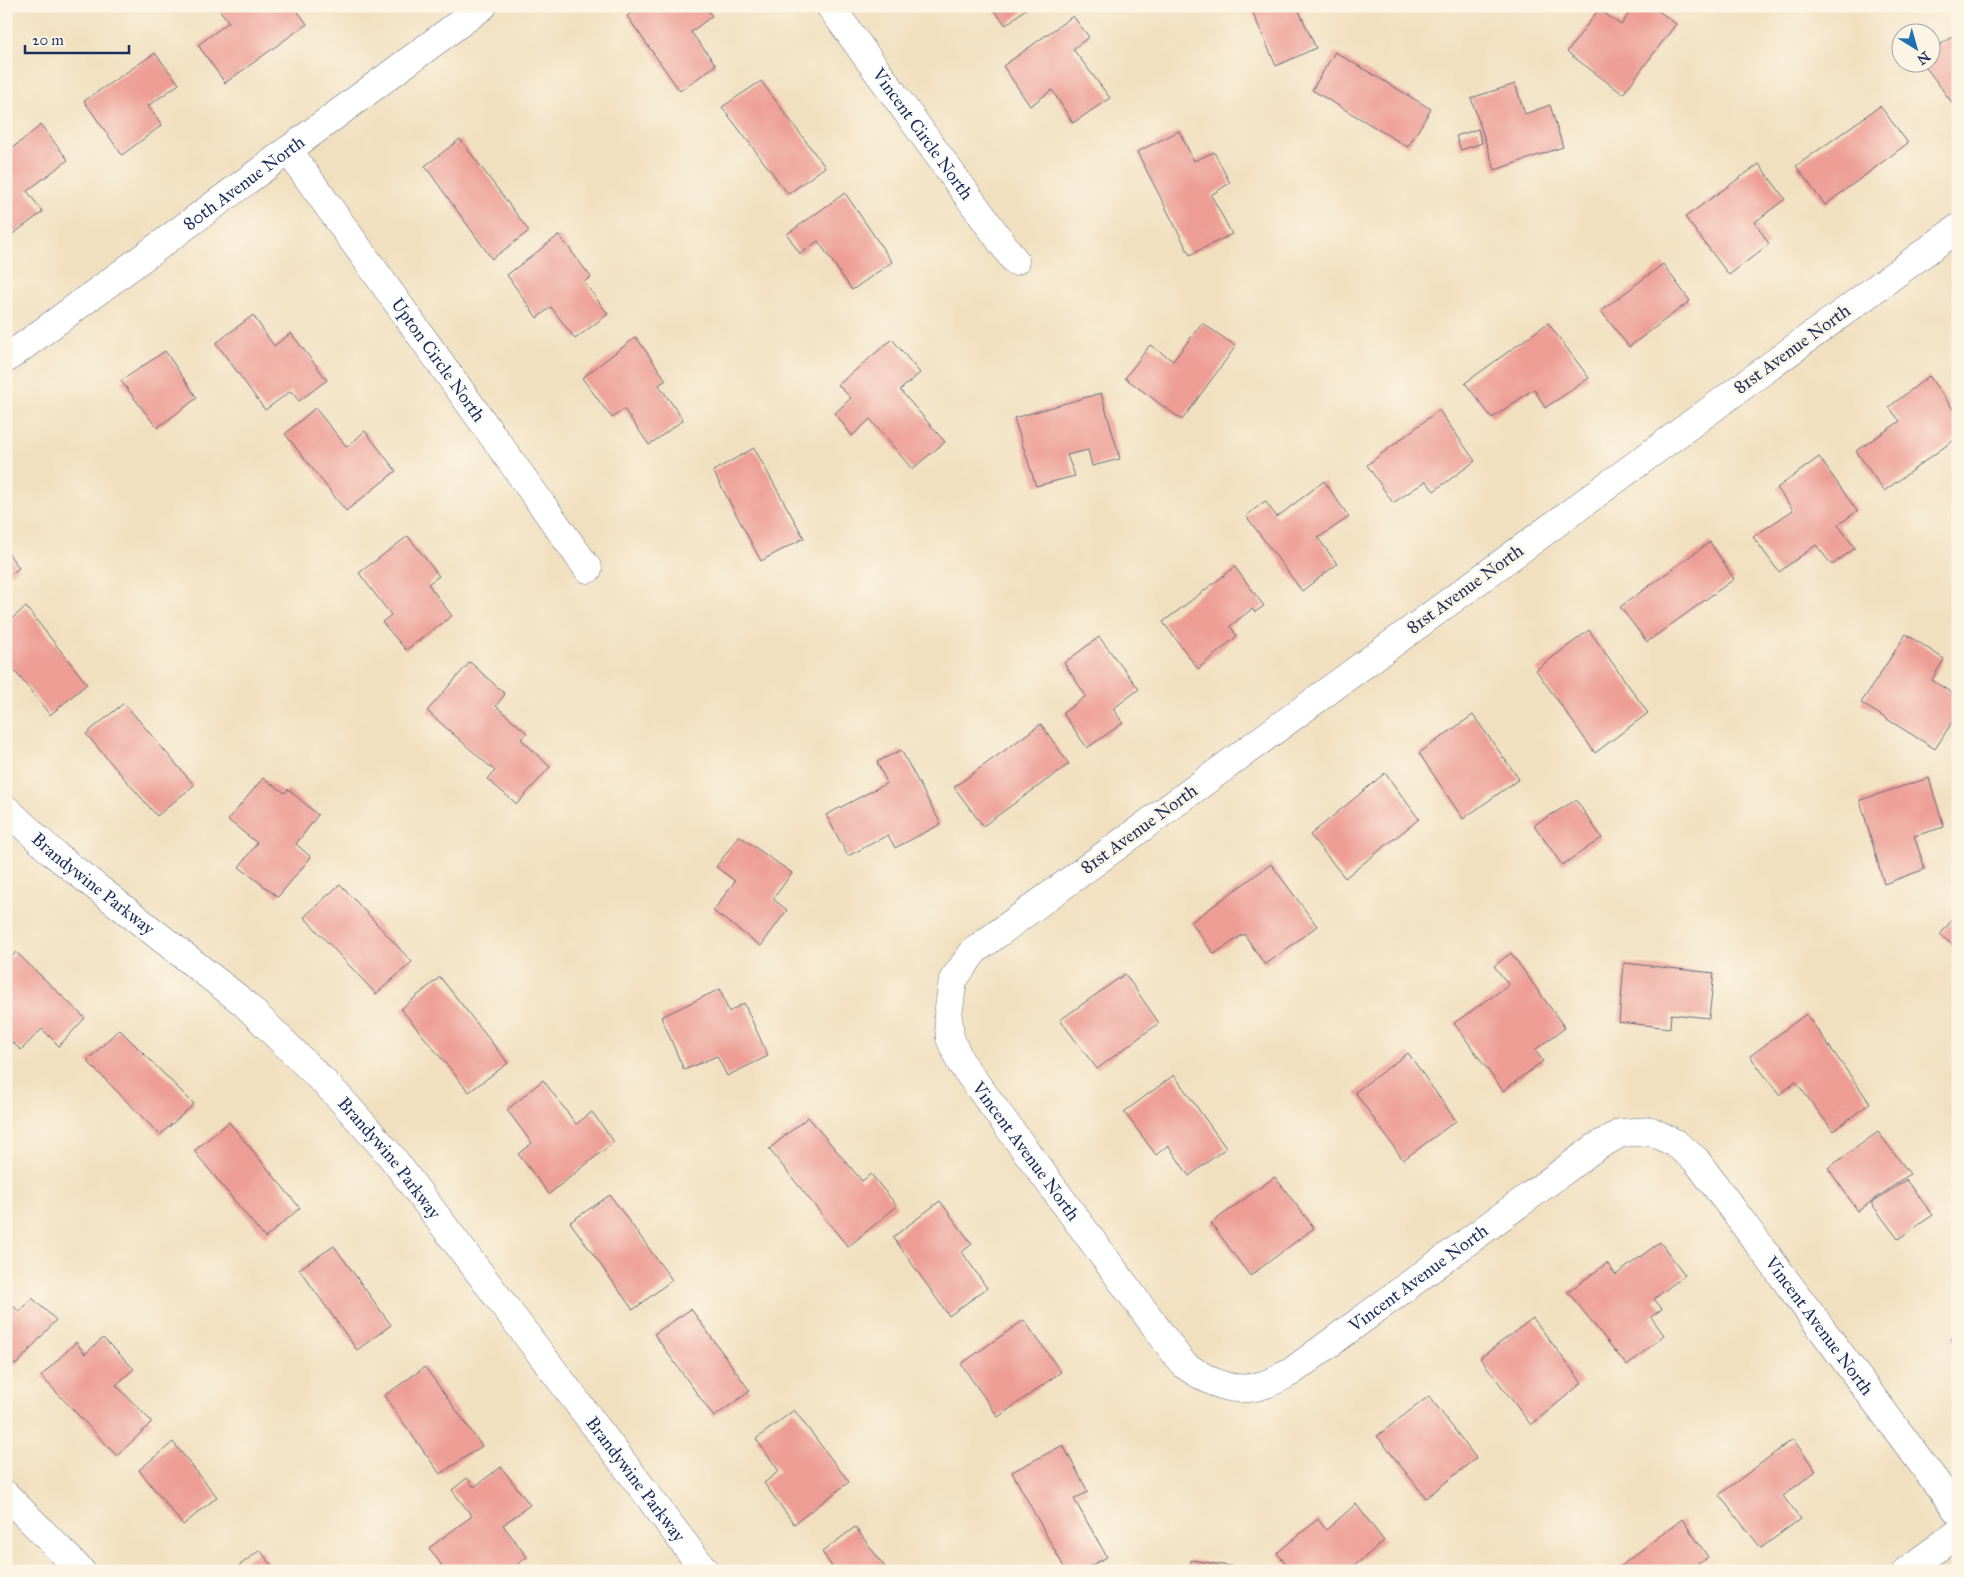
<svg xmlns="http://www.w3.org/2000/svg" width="1964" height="1577" font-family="'IM FELL Great Primer',serif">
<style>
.building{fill:#ed9d94}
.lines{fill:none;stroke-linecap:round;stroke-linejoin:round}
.minor-casing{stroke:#666d80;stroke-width:29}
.minor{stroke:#fff;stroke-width:28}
.labels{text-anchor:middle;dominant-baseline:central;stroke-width:5;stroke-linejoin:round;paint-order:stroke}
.street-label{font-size:18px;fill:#1b2f5e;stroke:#fcf5e5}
</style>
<rect width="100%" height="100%" fill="#fcf5e5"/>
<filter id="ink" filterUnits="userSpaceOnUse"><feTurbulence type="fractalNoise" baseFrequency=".02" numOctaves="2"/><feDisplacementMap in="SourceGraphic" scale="10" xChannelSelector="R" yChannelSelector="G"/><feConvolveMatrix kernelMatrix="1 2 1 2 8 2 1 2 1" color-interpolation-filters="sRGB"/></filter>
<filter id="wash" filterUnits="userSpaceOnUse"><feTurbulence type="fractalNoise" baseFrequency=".0096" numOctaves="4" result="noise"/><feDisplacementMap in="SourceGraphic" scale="20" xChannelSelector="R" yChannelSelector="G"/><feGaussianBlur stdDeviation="1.12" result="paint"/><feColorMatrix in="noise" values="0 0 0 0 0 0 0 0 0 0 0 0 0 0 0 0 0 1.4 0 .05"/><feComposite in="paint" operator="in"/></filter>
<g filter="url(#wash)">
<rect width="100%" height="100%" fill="#f1e0c0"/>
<g id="blocks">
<!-- building -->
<path class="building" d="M222,6H253L254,9L258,6H294L307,24L225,83L198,45L229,22L218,8Z
M640,6H705L712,16L691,32L716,65L680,91L627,16Z
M990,6H1029L1006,25Z
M1250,6H1311L1299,11L1316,48L1276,66Z
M1634,6H1652L1676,24L1623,94L1567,52L1599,9L1621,25Z
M1073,16L1089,37L1073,49L1110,98L1073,123L1052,90L1030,106L1003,66Z
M1958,32V107L1956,108L1922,62H1932V51Z
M1335,52L1431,109L1408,147L1312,90Z
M155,53L179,84L148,106L162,125L122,155L84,101Z
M761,81L825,167L788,194L722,107Z
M1515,84L1525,114L1550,105L1563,147L1495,170L1471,98Z
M1880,106L1908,143L1825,205L1796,166Z
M41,125L68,160L27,191L43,212L6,239V153Z
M1478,129L1482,143L1461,150L1456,136Z
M1179,131L1194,161L1214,152L1230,183L1211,195L1232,234L1190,255L1137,152Z
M460,139L529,231L492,259L425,166Z
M1759,164L1785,199L1755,222L1769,244L1729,275L1685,217Z
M845,193L892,262L852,290L818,241L800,254L787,234Z
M559,235L591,277L584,282L608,314L575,339L551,307L537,318L507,275Z
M1663,264L1690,301L1629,347L1601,311Z
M253,315L274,346L291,333L327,380L299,401L291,391L265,410L216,343Z
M1202,323L1236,346L1182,420L1125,378L1150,345L1173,361Z
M1548,323L1589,378L1545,408L1534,389L1492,418L1465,383Z
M636,337L666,380L659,385L683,420L649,445L624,409L612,418L582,378Z
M892,339L920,373L900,390L945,442L912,469L870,419L852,436L835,413L851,398L838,385Z
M165,351L197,398L157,428L121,381Z
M1929,376L1958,416V437L1884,491L1856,451L1900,421L1889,407Z
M1101,393L1120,459L1092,466L1088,450L1067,455L1075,476L1036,486L1014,418Z
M315,408L347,447L365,431L396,471L346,511L285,434Z
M1439,410L1475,461L1434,491L1426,481L1393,503L1367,465Z
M754,448L804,538L761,561L713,471Z
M1819,457L1857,511L1838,525L1855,548L1832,565L1816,545L1779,572L1753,537L1793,510L1777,488Z
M1324,481L1349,517L1318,538L1337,564L1302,591L1246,516L1265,501L1277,517Z
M408,536L439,576L428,584L452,616L406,650L382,622L391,615L359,573Z
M1710,542L1734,579L1647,642L1620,607Z
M6,550L19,568L6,578Z
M1235,567L1264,606L1255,612L1252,609L1230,626L1237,636L1198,669L1163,622Z
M26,607L87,684L50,715L6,660V623Z
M1589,630L1648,713L1595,753L1536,670Z
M1906,634L1944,659L1932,680L1958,697V713L1935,749L1861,703Z
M1099,637L1139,689L1113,709L1123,723L1087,748L1063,713L1086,696L1064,663Z
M470,662L505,694L496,706L527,733L521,739L550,767L517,804L487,779L495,771L427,711Z
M124,703L194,785L157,816L86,734Z
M1473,715L1519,779L1463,819L1419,753Z
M1041,724L1069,764L983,826L954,787Z
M901,750L941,824L895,848L888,835L848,856L826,815L887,783L877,762Z
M1385,773L1419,819L1345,878L1310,835Z
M263,778L285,793L288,789L318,815L296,844L311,857L278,897L239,867L257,843L228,820Z
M1929,778L1944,827L1914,836L1925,869L1884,884L1860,800Z
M1576,800L1602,838L1562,865L1534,825Z
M739,836L792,873L773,899L787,910L761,946L713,911L735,881L716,867Z
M1271,864L1317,926L1265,965L1244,934L1214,954L1191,922Z
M340,884L412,962L376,994L304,917Z
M1958,912V949L1940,935Z
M16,952L85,1018L59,1046L42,1029L21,1050L6,1037V963Z
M1511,953L1565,1028L1535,1050L1543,1061L1503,1091L1454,1023L1509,985L1494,966Z
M1624,963L1714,973L1709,1018L1671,1014L1670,1028L1619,1022Z
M1125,974L1159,1023L1097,1069L1060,1020Z
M440,977L508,1063L469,1092L401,1009Z
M720,989L729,1012L744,1003L768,1056L727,1076L717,1056L684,1070L661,1017Z
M1806,1014L1870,1103L1833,1131L1796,1082L1779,1095L1750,1056Z
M119,1029L194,1104L160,1135L87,1061Z
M1408,1053L1456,1121L1403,1160L1355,1092Z
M1174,1075L1226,1148L1189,1176L1168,1145L1156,1155L1124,1112Z
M543,1080L576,1124L592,1112L614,1142L549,1194L518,1154L532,1143L507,1110Z
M808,1117L862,1181L871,1174L897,1206L848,1247L769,1149Z
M229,1122L300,1208L265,1238L194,1151Z
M1878,1132L1910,1174L1858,1211L1828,1168Z
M1275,1177L1314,1228L1250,1276L1211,1223Z
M1906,1180L1933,1215L1898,1239L1871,1203Z
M610,1195L672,1280L633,1310L570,1222Z
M940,1201L972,1244L962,1252L987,1288L949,1316L893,1237Z
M1660,1242L1685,1275L1654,1299L1662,1309L1651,1317L1664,1335L1627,1366L1568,1292L1607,1263L1616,1275Z
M334,1246L391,1325L357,1350L299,1269Z
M32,1298L56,1320L16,1365L6,1357V1300L20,1312Z
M691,1309L750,1391L714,1417L654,1334Z
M1533,1318L1582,1383L1531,1425L1480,1358Z
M1024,1320L1061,1372L998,1417L961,1364Z
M1958,1334V1347L1951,1339Z
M103,1338L134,1369L116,1385L152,1422L117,1456L41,1376L76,1342L85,1354Z
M425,1367L482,1446L440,1474L384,1396Z
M1429,1396L1476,1458L1426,1498L1377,1436Z
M794,1410L849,1482L794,1524L764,1483L779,1471L756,1439Z
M1793,1439L1816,1471L1783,1496L1800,1519L1761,1548L1719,1495Z
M173,1442L217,1497L183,1525L139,1470Z
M1063,1445L1088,1492L1074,1499L1107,1557L1081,1571H1066L1012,1472Z
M501,1467L530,1505L503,1525L527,1557L509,1571H446L429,1548L472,1516L452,1490L467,1478L474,1487Z
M1356,1504L1384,1541L1348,1571H1292L1277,1553L1318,1519L1326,1530Z
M1682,1519L1708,1557L1688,1571H1614Z
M855,1527L888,1571H835L822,1552Z
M260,1550L276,1571H232Z
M1191,1560L1242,1568L1241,1571H1189Z"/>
</g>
</g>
<g filter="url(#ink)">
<use href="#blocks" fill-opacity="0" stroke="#666d80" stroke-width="1"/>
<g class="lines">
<!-- minor casing -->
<g class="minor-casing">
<g id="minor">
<path id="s1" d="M830,6L1015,261"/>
<path id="s2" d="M288,150L588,569"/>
<path id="s3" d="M1958,228L974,951L953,980L948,1015L950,1038L961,1063L1183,1364C1209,1382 1234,1396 1266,1384C1275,1381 1283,1376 1291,1372L1596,1147L1621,1133L1651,1131L1675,1143L1696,1160L1958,1512"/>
<path id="s4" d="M6,359L483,6"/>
<path id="s5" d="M6,809L53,853L244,1003L337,1095L391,1156L705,1571"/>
<path d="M6,1495L81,1571"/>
<path d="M1906,1571L1958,1533"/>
</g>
</g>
<!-- minor -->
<use href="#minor" class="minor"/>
</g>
</g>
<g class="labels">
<!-- street labels -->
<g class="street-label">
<text stroke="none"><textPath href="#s1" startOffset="158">Vincent Circle North</textPath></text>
<text stroke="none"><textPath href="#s4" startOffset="296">80th Avenue North</textPath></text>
<text transform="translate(1792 349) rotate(-36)">81st Avenue North</text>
<text stroke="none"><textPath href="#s2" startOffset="258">Upton Circle North</textPath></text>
<text transform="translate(1465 589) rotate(-36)">81st Avenue North</text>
<text transform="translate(1139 829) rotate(-36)">81st Avenue North</text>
<text stroke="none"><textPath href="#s5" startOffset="115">Brandywine Parkway</textPath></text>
<text stroke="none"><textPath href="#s3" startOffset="1452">Vincent Avenue North</textPath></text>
<text stroke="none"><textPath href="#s5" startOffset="520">Brandywine Parkway</textPath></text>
<text stroke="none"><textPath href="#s3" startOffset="1992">Vincent Avenue North</textPath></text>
<text stroke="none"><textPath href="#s3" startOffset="2532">Vincent Avenue North</textPath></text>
<text stroke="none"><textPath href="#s5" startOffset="925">Brandywine Parkway</textPath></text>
</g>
</g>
<!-- margin -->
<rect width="1964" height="1577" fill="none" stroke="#fcf5e5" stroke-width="25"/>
<!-- north arrow -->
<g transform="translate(1916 48) rotate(143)"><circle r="24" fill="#fcf5e5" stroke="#a2a6af"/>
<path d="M0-4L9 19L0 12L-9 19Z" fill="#1f6fb2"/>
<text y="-8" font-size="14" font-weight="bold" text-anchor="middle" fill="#1b2f5e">N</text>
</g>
<!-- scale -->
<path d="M25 45v8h104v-8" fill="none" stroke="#1b2f5e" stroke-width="2.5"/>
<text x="32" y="45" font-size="15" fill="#1b2f5e" stroke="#fcf5e5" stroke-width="4" paint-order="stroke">20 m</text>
</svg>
